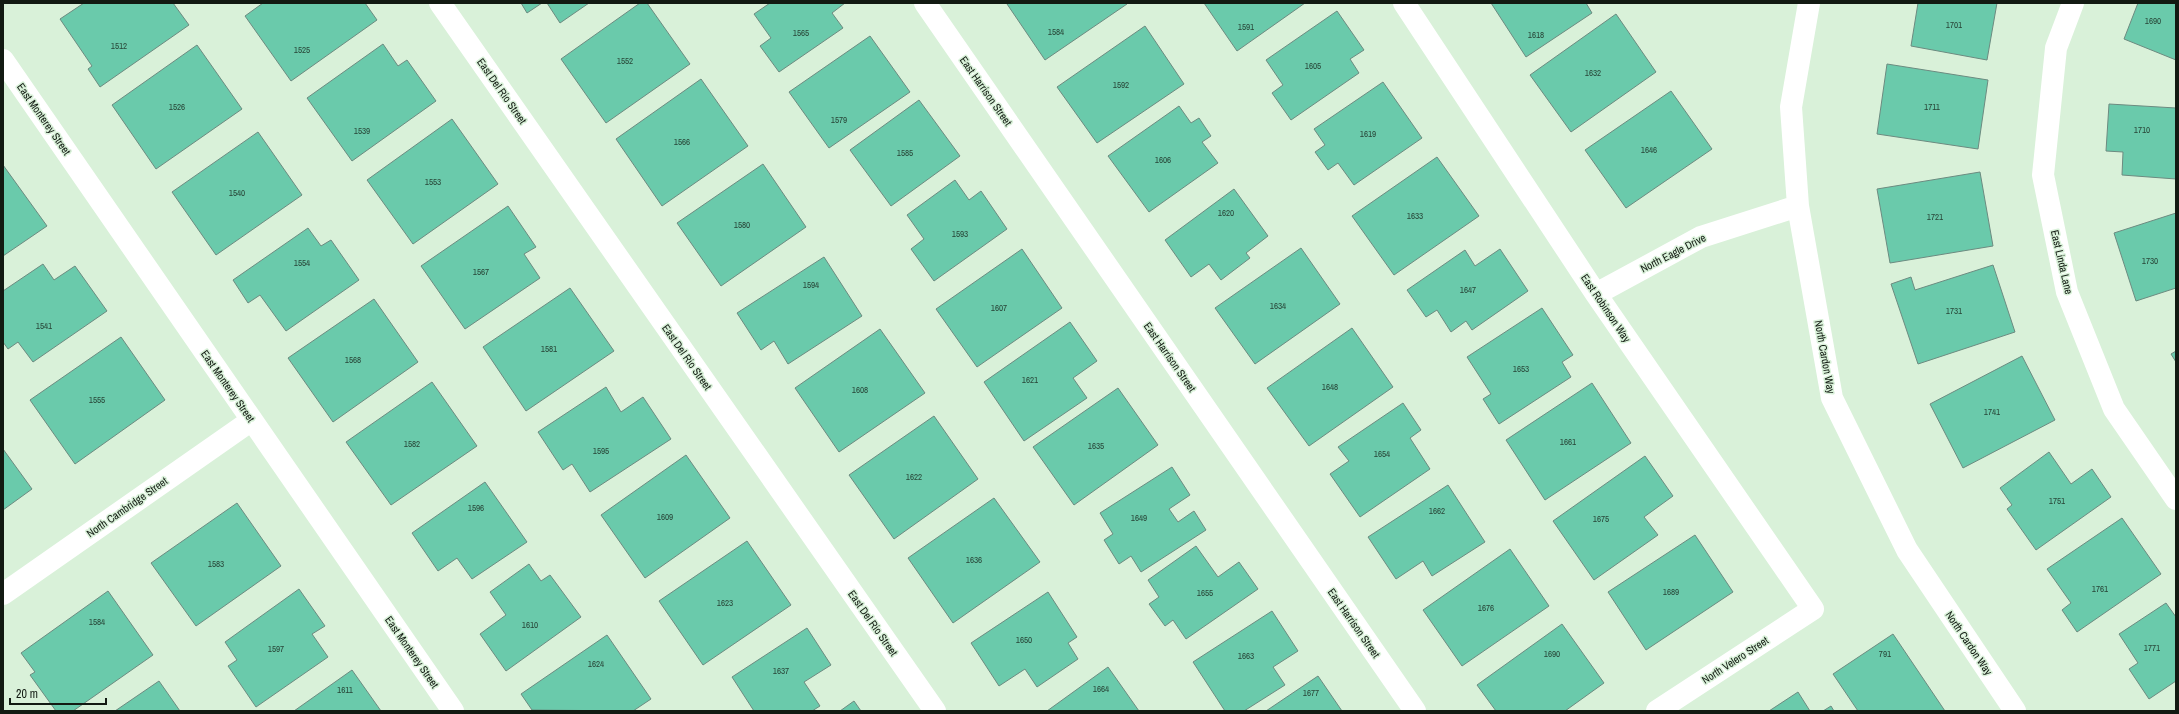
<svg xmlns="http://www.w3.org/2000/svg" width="2179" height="714" font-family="'Archivo Narrow',sans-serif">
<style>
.building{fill:#6acaab;stroke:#6c8b80}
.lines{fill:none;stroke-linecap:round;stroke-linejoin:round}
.street{stroke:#fff;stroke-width:22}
.labels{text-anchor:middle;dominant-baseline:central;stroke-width:3;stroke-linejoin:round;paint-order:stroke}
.number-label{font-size:9px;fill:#284638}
.street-label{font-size:11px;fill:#121a12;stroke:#d9f1d9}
</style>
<rect width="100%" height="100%" fill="#d9f1d9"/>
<!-- building -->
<path class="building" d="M84,3H173L189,25L100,87L88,69L92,66L60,19Z
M263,3H365L377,20L291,81L245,16Z
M521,3H542L527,13Z
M547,3H589L560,23Z
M640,3H647L690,64L606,123L561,59Z
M770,3H845L832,13L843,28L779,72L760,46L771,38L754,14Z
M1009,3H1126L1127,4L1045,60L1007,4Z
M1204,3H1305L1237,51Z
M1491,3H1586L1592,13L1526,57Z
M1918,3H1997L1987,60L1911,46Z
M2138,3H2176V60L2124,39Z
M1337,11L1364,50L1350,59L1359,73L1291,120L1272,93L1283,85L1266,60Z
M1616,14L1656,72L1571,132L1530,75Z
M1145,26L1184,84L1097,143L1057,87Z
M870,36L910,92L829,148L789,92Z
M383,44L398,66L407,60L436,101L352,161L307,98Z
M197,45L242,109L156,169L112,105Z
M1887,64L1988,80L1978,149L1877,134Z
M701,79L748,146L662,206L616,139Z
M1383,82L1422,138L1354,185L1338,163L1328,170L1315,152L1325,145L1314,129Z
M1671,91L1712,149L1626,208L1585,150Z
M919,100L960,156L891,206L850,150Z
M2109,104L2176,108V179L2122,175L2123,152L2106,151Z
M1179,106L1191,123L1199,118L1211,136L1202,142L1218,163L1149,212L1108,156Z
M452,119L498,184L413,244L367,180Z
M258,132L302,195L216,255L172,192Z
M1437,157L1479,216L1394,275L1352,216Z
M763,164L806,227L721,286L677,223Z
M3,165L47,226L3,256Z
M1980,172L1993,246L1890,263L1877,189Z
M955,180L969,200L981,191L1007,229L934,281L911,249L924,239L907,215Z
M1234,189L1268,236L1246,253L1250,258L1221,280L1209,264L1191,277L1165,240Z
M508,206L536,247L524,254L540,278L465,329L421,266Z
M2176,213V288L2136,301L2114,233Z
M308,228L321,246L331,240L359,280L286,331L260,295L248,303L233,280Z
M1301,248L1340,304L1255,364L1215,308Z
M1022,249L1062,308L977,367L936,309Z
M1500,249L1528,291L1472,330L1466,321L1451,332L1437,310L1426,317L1407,290L1465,250L1475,266Z
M824,257L862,316L788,364L774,341L761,350L737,313Z
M43,264L54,280L75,266L107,311L33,362L18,342L8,349L3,342V291Z
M1993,265L2015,332L1918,364L1891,284L1911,277L1915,290Z
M570,288L614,351L526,411L483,347Z
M374,299L418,362L333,422L288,358Z
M1542,308L1573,355L1562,362L1571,377L1499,424L1483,399L1491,394L1467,357Z
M1070,322L1097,361L1073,378L1087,398L1024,441L984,382Z
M1352,328L1393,387L1309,446L1267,388Z
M880,329L925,393L839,452L795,388Z
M121,337L165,400L75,464L30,400Z
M2176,351V362L2171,354Z
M2022,356L2055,420L1963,468L1930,404Z
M432,382L477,446L391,505L346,442Z
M1592,383L1631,443L1545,500L1506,440Z
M606,387L621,412L643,397L671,439L590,492L572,464L563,470L538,432Z
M1118,388L1158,445L1074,505L1033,447Z
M1403,403L1421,430L1410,438L1430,469L1360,517L1330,474L1349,461L1338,447Z
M934,416L978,479L894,539L849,475Z
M3,449L32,489L3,510Z
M2049,452L2071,484L2092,469L2111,497L2036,550L2007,509L2012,505L2000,488Z
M686,455L730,518L645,578L601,515Z
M1645,456L1673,496L1644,517L1658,535L1594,580L1553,521Z
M1172,467L1190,495L1169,509L1178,522L1194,511L1206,530L1141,572L1131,556L1119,564L1104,540L1113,534L1100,513Z
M485,482L527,542L472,579L457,558L438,571L412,533Z
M1448,485L1485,542L1432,576L1423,561L1396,579L1368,537Z
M994,498L1040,562L953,623L908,558Z
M237,503L281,566L196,626L151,563Z
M2122,518L2161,574L2077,632L2062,610L2071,603L2047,569Z
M1695,535L1733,592L1646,650L1608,592Z
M747,541L791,605L703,665L659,601Z
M1196,546L1218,577L1239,562L1258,589L1186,639L1173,620L1165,626L1149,604L1159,597L1148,580Z
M1510,549L1549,606L1462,666L1423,610Z
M529,564L541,581L550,575L581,617L506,671L480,634L506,615L490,592Z
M299,589L325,626L312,634L328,657L256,707L228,666L237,660L225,642Z
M108,591L153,655L73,711H56L30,675L35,672L21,653Z
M1048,592L1077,637L1068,643L1078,659L1037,687L1025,669L999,686L971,643Z
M2166,603L2176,617V681L2149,699L2129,669L2138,663L2119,634Z
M1272,611L1298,651L1273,667L1285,685L1244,711H1225L1193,662Z
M1562,624L1604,683L1565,711H1496L1477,685Z
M807,628L831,665L804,682L820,706L812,711H754L732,677Z
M1893,634L1945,711H1858L1833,674Z
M607,635L651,699L633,711L532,710L521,694Z
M1108,667L1139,711H1047Z
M352,670L381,711H294Z
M1318,676L1342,711H1266Z
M159,681L180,711H115Z
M1798,692L1810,711H1769Z
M854,701L861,711H840Z
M1831,706L1834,711H1823Z"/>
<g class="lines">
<!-- street -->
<path class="street" d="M440,3L935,711
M925,3L1415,711
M1404,3L1596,294L1813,609L1657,711
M1809,3L1791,107L1798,206L1832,398L1907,550L2015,711
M2073,3L2056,48L2043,175L2067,292L2114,409L2176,499
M3,60L453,711
M1596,294L1701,237L1798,206
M3,594L252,420"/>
</g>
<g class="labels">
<!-- number labels -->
<g class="number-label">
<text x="2153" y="21">1690</text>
<text x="1954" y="25">1701</text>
<text x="1246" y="27">1591</text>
<text x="1056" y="32">1584</text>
<text x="801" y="33">1565</text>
<text x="1536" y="35">1618</text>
<text x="119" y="46">1512</text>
<text x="302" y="50">1525</text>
<text x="625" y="61">1552</text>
<text x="1313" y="66">1605</text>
<text x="1593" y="73">1632</text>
<text x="1121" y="85">1592</text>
<text x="177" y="107">1526</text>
<text x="1932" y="107">1711</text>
<text x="839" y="120">1579</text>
<text x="2142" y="130">1710</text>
<text x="362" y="131">1539</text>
<text x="1368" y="134">1619</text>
<text x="682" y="142">1566</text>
<text x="1649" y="150">1646</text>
<text x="905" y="153">1585</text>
<text x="1163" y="160">1606</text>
<text x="433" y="182">1553</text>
<text x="237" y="193">1540</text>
<text x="1226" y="213">1620</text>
<text x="1415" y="216">1633</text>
<text x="1935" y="217">1721</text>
<text x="742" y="225">1580</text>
<text x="960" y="234">1593</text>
<text x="2150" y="261">1730</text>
<text x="302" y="263">1554</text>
<text x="481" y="272">1567</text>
<text x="811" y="285">1594</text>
<text x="1468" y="290">1647</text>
<text x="1278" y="306">1634</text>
<text x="999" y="308">1607</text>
<text x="1954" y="311">1731</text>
<text x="44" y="326">1541</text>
<text x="549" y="349">1581</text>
<text x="353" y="360">1568</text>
<text x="1521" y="369">1653</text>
<text x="1030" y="380">1621</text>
<text x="1330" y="387">1648</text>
<text x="860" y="390">1608</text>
<text x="97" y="400">1555</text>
<text x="1992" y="412">1741</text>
<text x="1568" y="442">1661</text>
<text x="412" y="444">1582</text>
<text x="1096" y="446">1635</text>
<text x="601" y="451">1595</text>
<text x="1382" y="454">1654</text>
<text x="914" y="477">1622</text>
<text x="2057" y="501">1751</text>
<text x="476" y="508">1596</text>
<text x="1437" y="511">1662</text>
<text x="665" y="517">1609</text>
<text x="1139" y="518">1649</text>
<text x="1601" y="519">1675</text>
<text x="974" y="560">1636</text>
<text x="216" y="564">1583</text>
<text x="2100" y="589">1761</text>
<text x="1671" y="592">1689</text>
<text x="1205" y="593">1655</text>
<text x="725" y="603">1623</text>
<text x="1486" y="608">1676</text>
<text x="97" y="622">1584</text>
<text x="530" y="625">1610</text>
<text x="1024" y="640">1650</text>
<text x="2152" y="648">1771</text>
<text x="276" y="649">1597</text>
<text x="1552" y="654">1690</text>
<text x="1885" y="654">791</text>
<text x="1246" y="656">1663</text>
<text x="596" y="664">1624</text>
<text x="781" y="671">1637</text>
<text x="1101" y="689">1664</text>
<text x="345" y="690">1611</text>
<text x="1311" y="693">1677</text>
</g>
<!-- street labels -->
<g class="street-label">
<text transform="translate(502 91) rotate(55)">East Del Rio Street</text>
<text transform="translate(986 91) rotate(55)">East Harrison Street</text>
<text transform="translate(44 119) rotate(55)">East Monterey Street</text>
<text transform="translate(1673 253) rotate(-27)">North Eagle Drive</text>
<text transform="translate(2062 262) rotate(77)">East Linda Lane</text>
<text transform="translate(1606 308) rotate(56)">East Robinson Way</text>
<text transform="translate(687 357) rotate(55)">East Del Rio Street</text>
<text transform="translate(1170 357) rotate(55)">East Harrison Street</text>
<text transform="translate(1825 357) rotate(80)">North Cardon Way</text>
<text transform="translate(228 386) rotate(55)">East Monterey Street</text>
<text transform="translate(127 507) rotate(-35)">North Cambridge Street</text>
<text transform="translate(873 623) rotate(55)">East Del Rio Street</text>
<text transform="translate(1354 623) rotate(55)">East Harrison Street</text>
<text transform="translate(1969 643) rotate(56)">North Cardon Way</text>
<text transform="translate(412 652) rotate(55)">East Monterey Street</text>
<text transform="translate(1735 660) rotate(-33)">North Velero Street</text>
</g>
</g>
<!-- border -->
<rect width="2179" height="714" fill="none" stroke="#121a12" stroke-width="8"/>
<!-- scale -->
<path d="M10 698v6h96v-6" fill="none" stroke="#121a12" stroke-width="2"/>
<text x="16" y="698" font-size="12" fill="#121a12" stroke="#d9f1d9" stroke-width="3" paint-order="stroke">20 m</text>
</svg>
